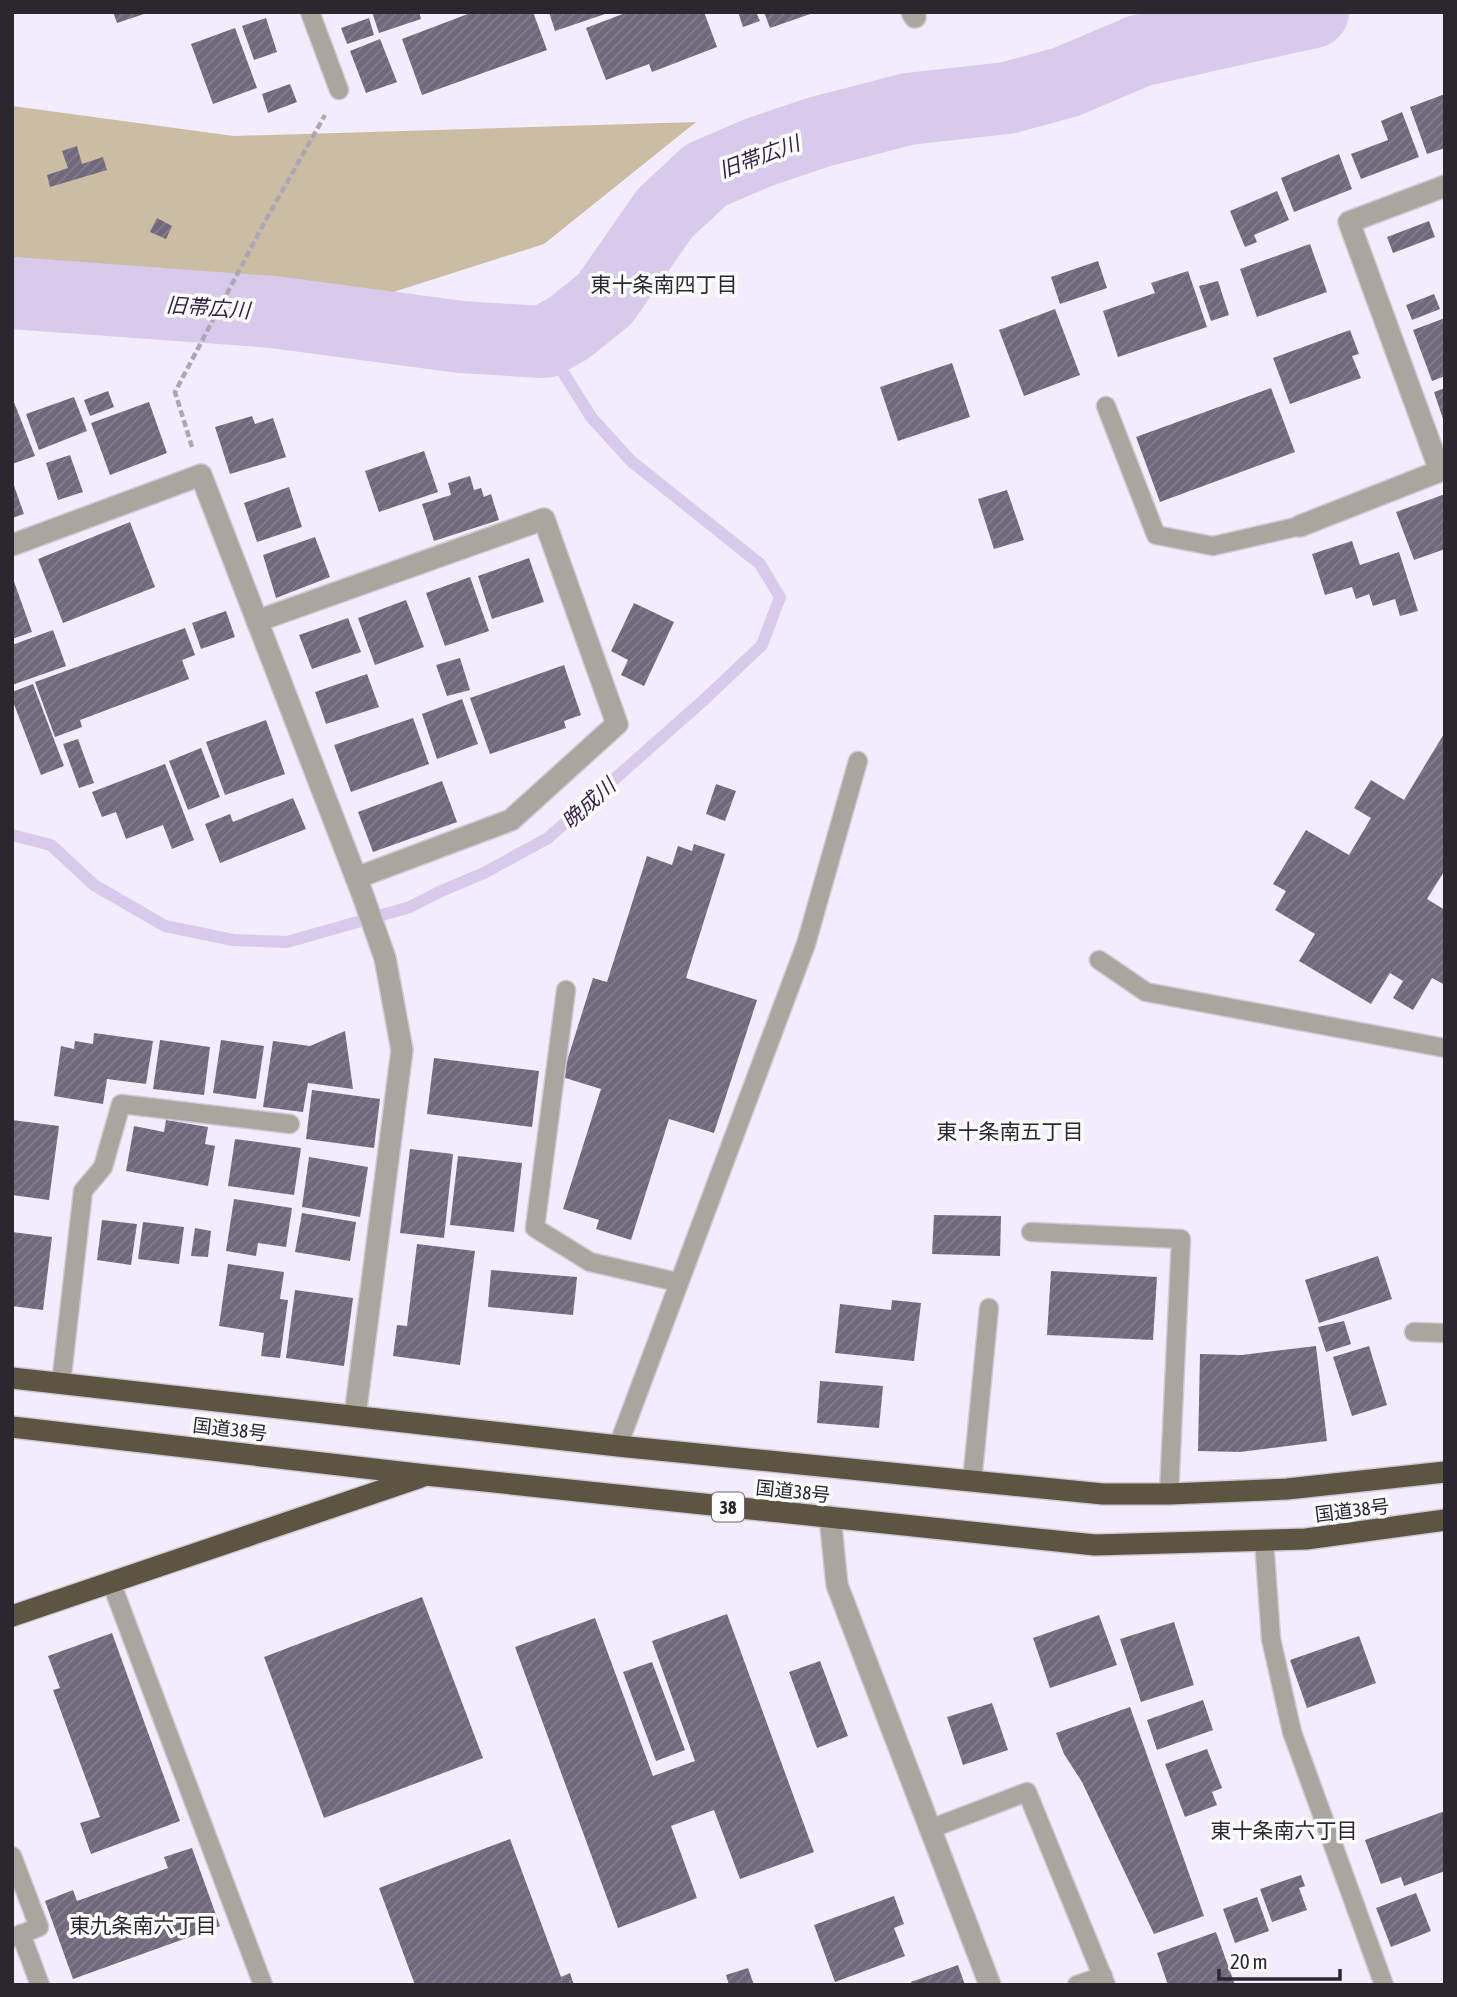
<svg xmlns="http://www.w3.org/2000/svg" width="1457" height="1997" viewBox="0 0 1457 1997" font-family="'Asap Condensed','Noto Sans JP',sans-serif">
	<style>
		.park { fill: #cabda4 }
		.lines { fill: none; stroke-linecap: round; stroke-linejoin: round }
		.stream { stroke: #d8caeb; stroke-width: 12 }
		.river { stroke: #d8caeb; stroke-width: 72 }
		.building { fill: url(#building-hatch) }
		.lane-casing { stroke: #cfc9d8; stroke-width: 21 }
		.street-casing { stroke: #cfc9d8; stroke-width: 24 }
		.highway-casing { stroke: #cfc9d8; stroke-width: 24 }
		.path { stroke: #ada7b5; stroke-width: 4.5; stroke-dasharray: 7 3.5; stroke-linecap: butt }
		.lane { stroke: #aba69d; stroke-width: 18 }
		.street { stroke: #aba69d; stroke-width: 21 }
		.highway { stroke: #5d5442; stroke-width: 21 }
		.labels { text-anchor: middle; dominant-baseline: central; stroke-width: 7; stroke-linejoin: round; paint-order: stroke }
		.shield { fill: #fdfdfd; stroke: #69676d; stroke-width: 2 }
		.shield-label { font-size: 18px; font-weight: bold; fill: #2a272f }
		.street-label { font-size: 19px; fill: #2a272f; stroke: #fdfdfd }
		.water-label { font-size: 21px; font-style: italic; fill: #341f49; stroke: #fdfdfd }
		.neighbourhood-label { font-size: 21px; fill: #2a272f; stroke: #fdfdfd }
	</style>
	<defs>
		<pattern id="building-hatch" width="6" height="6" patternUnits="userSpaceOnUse" patternTransform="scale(1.75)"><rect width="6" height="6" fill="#70687b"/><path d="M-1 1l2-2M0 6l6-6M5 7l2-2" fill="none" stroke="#847e8c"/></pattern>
	</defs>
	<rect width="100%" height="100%" fill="#f3ecfd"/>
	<!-- park -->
	<path class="park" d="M 12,106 L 234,136 L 696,122 L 544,244 L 384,295 L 12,257 Z"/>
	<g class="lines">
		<!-- stream -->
		<path class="stream" d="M 12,835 L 51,845 L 94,885 L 165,926 L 233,940 L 287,942 L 410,907 L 439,892 L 484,873 L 548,838 L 706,698 L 762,645 L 780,597 L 760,564 L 631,461 L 591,417 L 544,342"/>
		<!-- river -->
		<path class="river" d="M 12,293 L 273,312 L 461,337 L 544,342 L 569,328 L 605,299 L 665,213 L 706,175 L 757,153 L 819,132 L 908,109 L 1007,98 L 1066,82 L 1139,51 L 1313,12"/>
	</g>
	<!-- building -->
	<g class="building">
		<path d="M 113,12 L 147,12 L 147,13 L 117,23 Z"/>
		<path d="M 372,12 L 419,12 L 421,19 L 379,33 Z"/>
		<path d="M 473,12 L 533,12 L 547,50 L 422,95 L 402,39 Z"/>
		<path d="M 549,12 L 608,12 L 608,13 L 555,31 Z"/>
		<path d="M 628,12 L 704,12 L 717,47 L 652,72 L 649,64 L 606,80 L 586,28 Z"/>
		<path d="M 738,12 L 756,12 L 760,21 L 743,27 Z"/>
		<path d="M 764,12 L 813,12 L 813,13 L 770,28 Z"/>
		<path d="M 266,18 L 277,52 L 254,60 L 242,26 Z"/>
		<path d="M 369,18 L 374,35 L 347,44 L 341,28 Z"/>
		<path d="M 235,28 L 257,88 L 213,104 L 191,44 Z"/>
		<path d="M 380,39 L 397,82 L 366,93 L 350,51 Z"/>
		<path d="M 290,84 L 297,102 L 268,113 L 262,94 Z"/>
		<path d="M 1445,94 L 1445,148 L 1427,154 L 1410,107 Z"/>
		<path d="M 1402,112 L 1419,157 L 1361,179 L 1351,154 L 1388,140 L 1381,121 Z"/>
		<path d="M 77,146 L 82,164 L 103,157 L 107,170 L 50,187 L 47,175 L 68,168 L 62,151 Z"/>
		<path d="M 1339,154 L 1352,189 L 1294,212 L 1281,178 Z"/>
		<path d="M 1277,191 L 1289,220 L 1254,235 L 1257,242 L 1245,247 L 1230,211 Z"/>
		<path d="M 157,218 L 172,226 L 166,239 L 150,232 Z"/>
		<path d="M 1429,221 L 1435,237 L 1393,253 L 1387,237 Z"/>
		<path d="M 1310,244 L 1327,292 L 1257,317 L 1240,269 Z"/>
		<path d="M 1098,261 L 1107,288 L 1060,304 L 1051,277 Z"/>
		<path d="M 1188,271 L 1207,327 L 1118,357 L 1103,311 L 1155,293 L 1151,283 Z"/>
		<path d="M 1218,281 L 1229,315 L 1211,321 L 1199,286 Z"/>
		<path d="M 1434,294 L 1440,309 L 1412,320 L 1406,305 Z"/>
		<path d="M 1055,309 L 1080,375 L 1024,396 L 999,330 Z"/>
		<path d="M 1445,318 L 1445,376 L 1432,381 L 1413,330 Z"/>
		<path d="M 1350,330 L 1359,354 L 1352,356 L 1361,378 L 1290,404 L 1273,358 Z"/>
		<path d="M 952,363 L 970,417 L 898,441 L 880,387 Z"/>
		<path d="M 1271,388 L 1295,452 L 1160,502 L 1136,437 Z"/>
		<path d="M 1445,388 L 1445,422 L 1444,422 L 1434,392 Z"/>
		<path d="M 108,391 L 114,407 L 90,416 L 84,400 Z"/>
		<path d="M 12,397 L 35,456 L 12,464 Z"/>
		<path d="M 74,397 L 87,431 L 39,450 L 26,414 Z"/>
		<path d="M 149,402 L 167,453 L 110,475 L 91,423 Z"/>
		<path d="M 252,416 L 255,424 L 273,418 L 286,457 L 230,474 L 215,427 Z"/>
		<path d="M 424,451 L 438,492 L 379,512 L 365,471 Z"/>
		<path d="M 70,455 L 83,492 L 58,500 L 46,463 Z"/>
		<path d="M 470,476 L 474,490 L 481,488 L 484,497 L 491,494 L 499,520 L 434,541 L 422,504 L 451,495 L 448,483 Z"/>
		<path d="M 12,480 L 24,514 L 12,518 Z"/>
		<path d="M 289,487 L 302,527 L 257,542 L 244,503 Z"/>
		<path d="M 1007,490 L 1024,540 L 994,549 L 978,499 Z"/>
		<path d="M 1445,494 L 1445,549 L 1414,560 L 1396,512 Z"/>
		<path d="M 130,522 L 155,587 L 63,623 L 38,559 Z"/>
		<path d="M 315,537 L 330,577 L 276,598 L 263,555 Z"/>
		<path d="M 1352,541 L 1360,565 L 1399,552 L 1418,611 L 1400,616 L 1395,599 L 1373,606 L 1369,594 L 1356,599 L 1352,587 L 1325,595 L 1312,554 Z"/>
		<path d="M 529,558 L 544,602 L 492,619 L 478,576 Z"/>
		<path d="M 12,576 L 32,632 L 12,639 Z"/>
		<path d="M 470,577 L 489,631 L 445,646 L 426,593 Z"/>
		<path d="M 406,600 L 424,647 L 375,665 L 358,618 Z"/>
		<path d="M 634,603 L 674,622 L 644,686 L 621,675 L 628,660 L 611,651 Z"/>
		<path d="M 226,611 L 235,637 L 201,649 L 192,623 Z"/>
		<path d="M 348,618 L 361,652 L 312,669 L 299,635 Z"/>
		<path d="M 185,628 L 195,655 L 182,660 L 189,679 L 80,720 L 82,727 L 55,737 L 35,682 Z"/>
		<path d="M 53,630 L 66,666 L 12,685 L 12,645 Z"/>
		<path d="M 460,658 L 470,690 L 447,696 L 436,665 Z"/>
		<path d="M 564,665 L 581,715 L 564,721 L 566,728 L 490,754 L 470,698 Z"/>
		<path d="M 367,674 L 379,707 L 326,724 L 315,692 Z"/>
		<path d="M 33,684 L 64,766 L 41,775 L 12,699 L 12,692 Z"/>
		<path d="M 462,699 L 478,744 L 437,759 L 422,714 Z"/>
		<path d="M 413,718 L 429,764 L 351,792 L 334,745 Z"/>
		<path d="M 266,720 L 285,774 L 225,795 L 206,742 Z"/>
		<path d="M 1445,732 L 1445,870 L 1427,899 L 1445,910 L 1445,985 L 1432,978 L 1413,1010 L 1393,998 L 1403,981 L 1390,973 L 1371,1004 L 1299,961 L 1315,934 L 1275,910 L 1286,891 L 1273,884 L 1306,830 L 1349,855 L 1371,818 L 1354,808 L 1371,780 L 1404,800 Z"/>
		<path d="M 78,739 L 94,783 L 79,788 L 63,744 Z"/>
		<path d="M 201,748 L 220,797 L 188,810 L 169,761 Z"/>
		<path d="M 165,764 L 194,840 L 172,849 L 163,825 L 126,839 L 116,812 L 102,817 L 92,792 Z"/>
		<path d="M 442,781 L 457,822 L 373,852 L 358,812 Z"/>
		<path d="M 716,784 L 736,791 L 725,821 L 706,814 Z"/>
		<path d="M 293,798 L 306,829 L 220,863 L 205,824 L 230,814 L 233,822 Z"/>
		<path d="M 694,844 L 725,854 L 686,978 L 757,1000 L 714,1133 L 669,1119 L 631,1240 L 596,1229 L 599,1220 L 563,1209 L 601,1089 L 562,1077 L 593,978 L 607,982 L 647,856 L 672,865 L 678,846 L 692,851 Z"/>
		<path d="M 345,1031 L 353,1089 L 308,1083 L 303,1112 L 263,1107 L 273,1041 L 310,1046 Z"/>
		<path d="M 94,1033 L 153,1041 L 146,1084 L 107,1079 L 103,1104 L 54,1096 L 61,1046 L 74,1049 L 75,1041 L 93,1044 Z"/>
		<path d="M 160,1040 L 210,1047 L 204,1095 L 153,1089 Z"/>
		<path d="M 221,1040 L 264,1046 L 256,1099 L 213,1093 Z"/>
		<path d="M 434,1058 L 539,1071 L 532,1127 L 427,1114 Z"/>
		<path d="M 312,1090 L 380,1099 L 374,1148 L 306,1139 Z"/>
		<path d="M 12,1120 L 59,1126 L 49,1200 L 12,1195 Z"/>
		<path d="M 166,1120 L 208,1127 L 205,1144 L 215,1146 L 208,1186 L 126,1171 L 134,1126 L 164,1132 Z"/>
		<path d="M 235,1139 L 301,1148 L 294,1195 L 228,1186 Z"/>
		<path d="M 410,1149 L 453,1154 L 444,1238 L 400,1233 Z"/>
		<path d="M 458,1156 L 522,1163 L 514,1232 L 450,1225 Z"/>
		<path d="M 309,1157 L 368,1167 L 360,1217 L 302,1207 Z"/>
		<path d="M 234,1199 L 292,1208 L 286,1247 L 258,1243 L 256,1256 L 226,1251 Z"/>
		<path d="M 302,1213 L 356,1222 L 350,1261 L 295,1252 Z"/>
		<path d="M 934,1215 L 1001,1216 L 1000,1256 L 932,1254 Z"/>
		<path d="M 102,1220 L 137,1224 L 131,1265 L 97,1260 Z"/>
		<path d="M 143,1222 L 184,1227 L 179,1264 L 138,1259 Z"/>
		<path d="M 195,1228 L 211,1231 L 208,1257 L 191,1256 Z"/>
		<path d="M 12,1232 L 52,1237 L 43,1310 L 12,1306 Z"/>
		<path d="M 417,1244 L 475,1251 L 460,1365 L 393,1356 L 397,1325 L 407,1326 Z"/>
		<path d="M 1378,1256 L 1392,1299 L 1319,1323 L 1305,1280 Z"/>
		<path d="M 228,1264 L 284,1272 L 280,1299 L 288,1300 L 280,1358 L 261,1356 L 264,1333 L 219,1326 Z"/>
		<path d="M 491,1270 L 577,1277 L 573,1315 L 488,1307 Z"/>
		<path d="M 1051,1271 L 1157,1277 L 1153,1340 L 1047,1335 Z"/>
		<path d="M 295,1290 L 353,1298 L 344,1366 L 286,1358 Z"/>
		<path d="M 892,1300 L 921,1303 L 914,1361 L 835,1353 L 840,1304 L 891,1310 Z"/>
		<path d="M 1344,1321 L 1351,1344 L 1326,1352 L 1318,1327 Z"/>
		<path d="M 1316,1346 L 1327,1441 L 1240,1452 L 1198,1451 L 1200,1354 L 1242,1355 Z"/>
		<path d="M 1369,1346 L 1387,1405 L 1352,1416 L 1333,1357 Z"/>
		<path d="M 820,1381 L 883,1386 L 879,1428 L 817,1423 Z"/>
		<path d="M 422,1597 L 483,1758 L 324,1818 L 264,1657 Z"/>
		<path d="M 727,1614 L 814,1852 L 740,1879 L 714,1810 L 671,1826 L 697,1898 L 618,1928 L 515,1647 L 595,1618 L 653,1776 L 695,1761 L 652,1641 Z"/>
		<path d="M 1099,1615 L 1117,1665 L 1050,1688 L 1033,1638 Z"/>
		<path d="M 1174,1622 L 1194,1685 L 1141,1702 L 1120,1639 Z"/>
		<path d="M 112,1633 L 180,1821 L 91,1854 L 80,1823 L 100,1817 L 53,1690 L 60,1688 L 48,1656 Z"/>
		<path d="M 1359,1636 L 1376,1683 L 1307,1708 L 1290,1660 Z"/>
		<path d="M 820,1661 L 848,1736 L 817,1748 L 789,1672 Z"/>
		<path d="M 652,1662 L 685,1750 L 656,1761 L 623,1672 Z"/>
		<path d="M 1203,1700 L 1213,1730 L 1157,1750 L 1147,1720 Z"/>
		<path d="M 992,1703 L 1008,1750 L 963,1765 L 947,1717 Z"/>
		<path d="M 1130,1707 L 1204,1916 L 1154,1934 L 1082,1782 L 1064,1754 L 1056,1733 Z"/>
		<path d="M 1207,1749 L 1222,1788 L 1212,1792 L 1217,1805 L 1185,1817 L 1165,1764 Z"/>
		<path d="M 1445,1811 L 1445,1871 L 1404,1886 L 1401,1877 L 1381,1884 L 1365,1840 Z"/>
		<path d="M 510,1839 L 561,1977 L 570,1973 L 574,1985 L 415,1985 L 379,1888 Z"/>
		<path d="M 192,1848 L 220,1926 L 73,1979 L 45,1901 L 73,1890 L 77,1901 L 168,1868 L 164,1857 Z"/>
		<path d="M 1301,1875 L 1305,1886 L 1299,1888 L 1307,1910 L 1272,1922 L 1260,1889 Z"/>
		<path d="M 1416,1893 L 1431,1931 L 1391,1947 L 1376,1908 Z"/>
		<path d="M 894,1896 L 904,1924 L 894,1928 L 905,1956 L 835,1982 L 814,1925 Z"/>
		<path d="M 1257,1897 L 1269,1931 L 1235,1943 L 1223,1909 Z"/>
		<path d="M 1216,1932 L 1235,1985 L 1168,1985 L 1157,1953 Z"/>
		<path d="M 958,1965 L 965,1985 L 912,1985 L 911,1982 Z"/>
		<path d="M 748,1968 L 754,1985 L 729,1985 L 726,1975 Z"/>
	</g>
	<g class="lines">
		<defs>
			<g id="lane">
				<path d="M 310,12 L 339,90"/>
				<path d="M 1106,406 L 1156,535 L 1213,546 L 1300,526"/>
				<path d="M 1099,960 L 1146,992 L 1445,1048"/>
				<path d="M 566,990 L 535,1228 L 590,1262 L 677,1282"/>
				<path d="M 1031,1232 L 1181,1239 L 1169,1494"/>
				<path d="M 1414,1332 L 1445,1333"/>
				<path d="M 61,1384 L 83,1191 L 103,1167 L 121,1104 L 290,1124"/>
				<path d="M 618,1446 L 806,944 L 858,761"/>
				<path d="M 972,1482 L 989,1308"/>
				<path d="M 1264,1540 L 1271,1639 L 1292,1732 L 1384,1985"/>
				<path d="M 111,1582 L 263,1985"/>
				<path d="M 930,1829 L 1027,1792 L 1106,1985"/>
				<path d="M 12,1856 L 39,1927 L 12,1938"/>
				<path d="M 21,1934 L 40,1985"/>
				<path d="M 1077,1985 L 1103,1976"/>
			</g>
			<g id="street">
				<path d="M 912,12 L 915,17"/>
				<path d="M 1440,471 L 1349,222 L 1445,186"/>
				<path d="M 1300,526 L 1445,469"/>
				<path d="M 12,545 L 201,475 L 362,893 L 385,958 L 402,1050 L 355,1416"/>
				<path d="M 257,621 L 544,519 L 617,724 L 511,820 L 356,878"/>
				<path d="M 830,1517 L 837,1585 L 990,1985"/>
			</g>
			<g id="highway">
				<path d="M 12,1378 L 618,1446 L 1103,1494 L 1169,1494 L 1287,1489 L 1445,1472"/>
				<path d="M 12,1427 L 426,1475 L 1095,1545 L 1306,1539 L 1445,1520"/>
				<path d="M 12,1616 L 421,1477"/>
			</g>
		</defs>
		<!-- lane casing -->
		<use href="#lane" class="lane-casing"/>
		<!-- street casing -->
		<use href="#street" class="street-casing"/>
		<!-- highway casing -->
		<use href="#highway" class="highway-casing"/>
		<!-- path -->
		<path class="path" d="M 192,447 L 175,392 L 262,227 L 325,115"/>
		<!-- lane -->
		<use href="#lane" class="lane"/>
		<!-- street -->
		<use href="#street" class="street"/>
		<!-- highway -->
		<use href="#highway" class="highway"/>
	</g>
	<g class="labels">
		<!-- shield labels -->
		<rect class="shield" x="712" y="1492.5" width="32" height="29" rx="5"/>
		<g class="shield-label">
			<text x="728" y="1507">38</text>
		</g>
		<!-- street labels -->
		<g class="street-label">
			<text transform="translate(230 1429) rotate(7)">国道38号</text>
			<text transform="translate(793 1491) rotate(6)">国道38号</text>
			<text transform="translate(1352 1510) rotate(-7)">国道38号</text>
		</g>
		<!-- water labels -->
		<g class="water-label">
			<text transform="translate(759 156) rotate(-20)">旧帯広川</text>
			<text transform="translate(208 307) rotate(4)">旧帯広川</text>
			<text transform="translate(588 803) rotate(-42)">晩成川</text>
		</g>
		<!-- neighbourhood labels -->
		<g class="neighbourhood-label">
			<text x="664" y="284">東十条南四丁目</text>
			<text x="1010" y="1131">東十条南五丁目</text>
			<text x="1284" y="1830">東十条南六丁目</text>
			<text x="143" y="1925">東九条南六丁目</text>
		</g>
	</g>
	<!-- border -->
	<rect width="1457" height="1997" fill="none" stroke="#2a272f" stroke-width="28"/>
	<!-- scale -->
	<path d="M1219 1969v10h121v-10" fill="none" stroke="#2a272f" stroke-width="3.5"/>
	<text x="1230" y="1969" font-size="21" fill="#2a272f" stroke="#fdfdfd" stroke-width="5" paint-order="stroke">20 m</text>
</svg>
